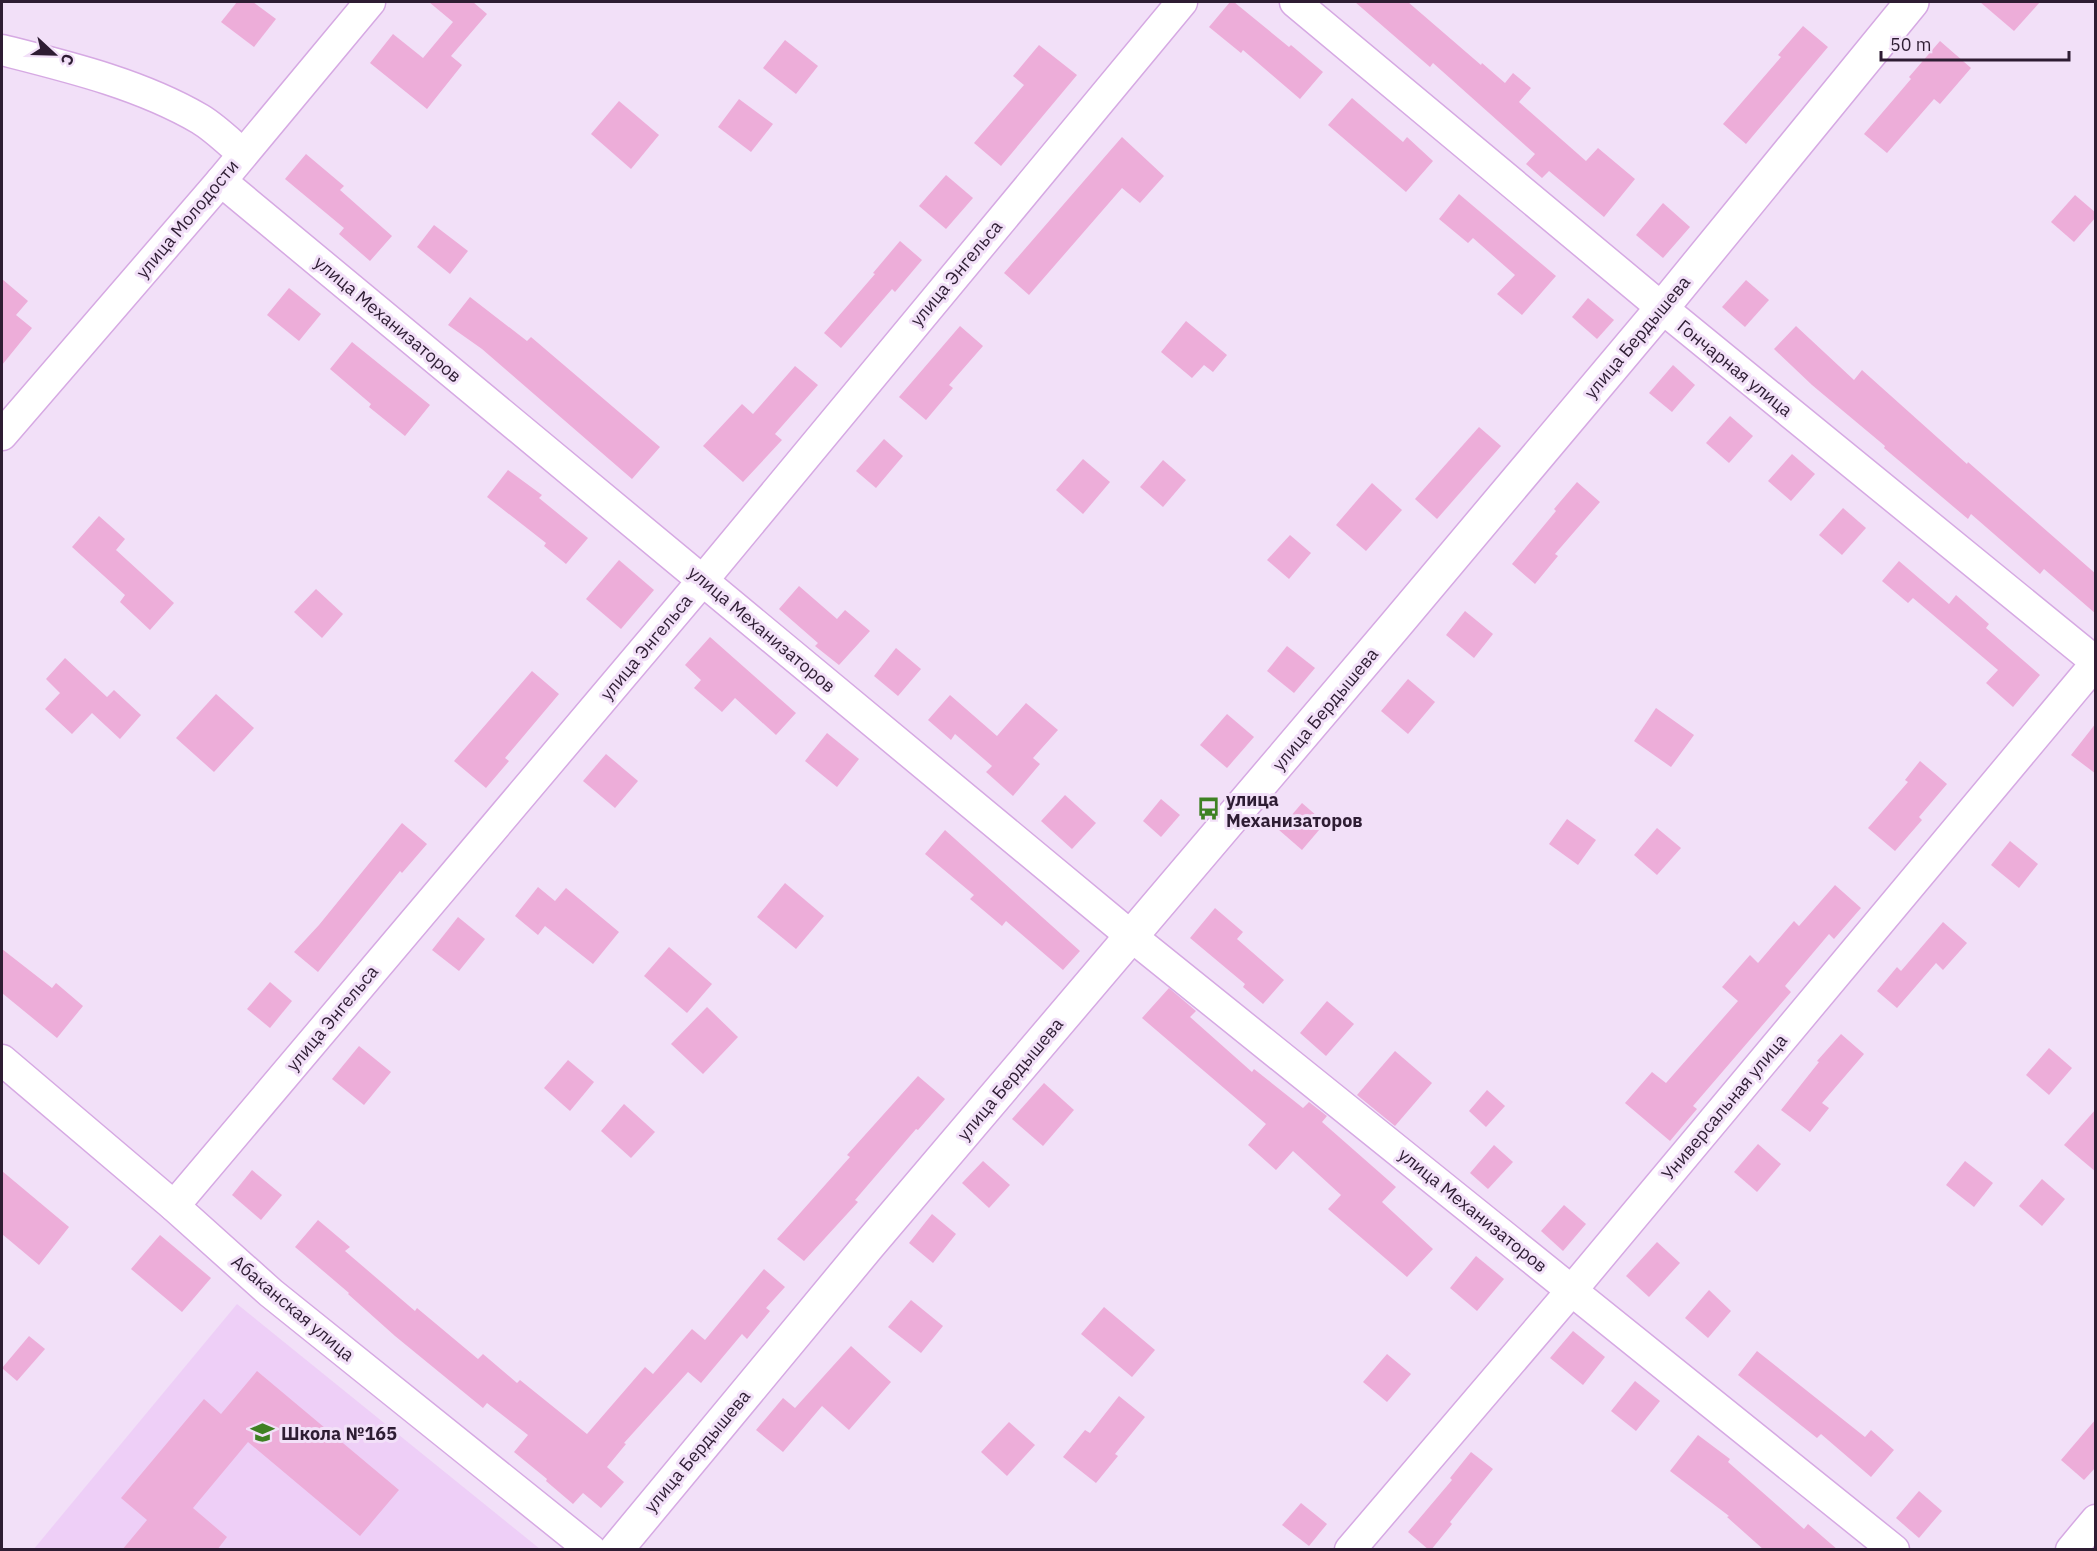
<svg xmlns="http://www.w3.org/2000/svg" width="2097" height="1551" viewBox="0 0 2097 1551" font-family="'IBM Plex Sans',sans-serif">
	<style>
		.built { fill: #eecff7 }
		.building { fill: #edadd9 }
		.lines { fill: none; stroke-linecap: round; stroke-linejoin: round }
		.minor-casing { stroke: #d6a9e3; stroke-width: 33 }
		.tertiary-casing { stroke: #d6a9e3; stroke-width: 36 }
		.minor { stroke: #fff; stroke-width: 30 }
		.tertiary { stroke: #fff; stroke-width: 33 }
		.labels { text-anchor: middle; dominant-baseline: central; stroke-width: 6; stroke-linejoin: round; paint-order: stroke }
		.street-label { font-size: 18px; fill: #2e1d33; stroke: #f2e0f8 }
		.poi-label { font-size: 18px; font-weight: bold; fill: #2e1d33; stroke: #f2e0f8; text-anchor: start }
	</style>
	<rect width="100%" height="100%" fill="#f2e0f8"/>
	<!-- built -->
	<path class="built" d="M 237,1304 L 540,1549 L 33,1550 Z"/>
	<!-- building -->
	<g class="building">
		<path d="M 237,2 L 253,2 L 276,19 L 254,47 L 221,22 Z"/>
		<path d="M 429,2 L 473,2 L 487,14 L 451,56 L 462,65 L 427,109 L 370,63 L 393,34 L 423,58 L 453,22 Z"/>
		<path d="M 1230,2 L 1234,2 L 1289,47 L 1291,45 L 1323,72 L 1300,99 L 1243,50 L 1241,53 L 1209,27 Z"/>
		<path d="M 1355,2 L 1408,2 L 1481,65 L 1482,63 L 1505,83 L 1513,73 L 1531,88 L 1519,102 L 1586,161 L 1598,148 L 1635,179 L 1604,217 L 1549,171 L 1542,178 L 1526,164 L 1535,154 L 1433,63 L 1430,67 Z"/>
		<path d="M 1980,2 L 2040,2 L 2014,31 Z"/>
		<path d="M 1803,26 L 1828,47 L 1746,144 L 1723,124 L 1781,57 L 1778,55 Z"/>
		<path d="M 785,40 L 818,66 L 796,94 L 763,68 Z"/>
		<path d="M 1940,41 L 1971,68 L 1940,104 L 1934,99 L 1887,153 L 1864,134 L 1911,79 L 1909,77 Z"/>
		<path d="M 1039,45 L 1077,75 L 1001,166 L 974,143 L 1024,85 L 1013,76 Z"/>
		<path d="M 1352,98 L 1403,142 L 1407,137 L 1433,161 L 1406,192 L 1328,125 Z"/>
		<path d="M 739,99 L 773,124 L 751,152 L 718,127 Z"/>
		<path d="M 619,101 L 659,135 L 631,169 L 591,134 Z"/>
		<path d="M 1122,137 L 1164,176 L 1140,203 L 1122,188 L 1029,295 L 1004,273 Z"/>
		<path d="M 306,154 L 344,186 L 340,190 L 392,236 L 370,261 L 339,234 L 344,228 L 285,179 Z"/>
		<path d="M 946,175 L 973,198 L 946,229 L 919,206 Z"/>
		<path d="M 1459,194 L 1556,276 L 1522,315 L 1497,294 L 1515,275 L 1473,238 L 1468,243 L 1439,219 Z"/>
		<path d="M 2075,195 L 2096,213 L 2096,217 L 2074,242 L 2051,222 Z"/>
		<path d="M 1663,203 L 1690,227 L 1663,258 L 1636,235 Z"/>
		<path d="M 434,225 L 468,251 L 450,274 L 417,247 Z"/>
		<path d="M 900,241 L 922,260 L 895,292 L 892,289 L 841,348 L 824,333 L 875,274 L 873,273 Z"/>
		<path d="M 2,279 L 28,301 L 16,315 L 32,328 L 2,365 Z"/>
		<path d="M 1746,280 L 1769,300 L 1745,327 L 1722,307 Z"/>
		<path d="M 289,288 L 321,314 L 299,341 L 267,315 Z"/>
		<path d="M 470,297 L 527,341 L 531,337 L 660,447 L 632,479 L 482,349 L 448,325 Z"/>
		<path d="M 1588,298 L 1614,320 L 1597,339 L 1572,317 Z"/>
		<path d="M 1186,321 L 1227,355 L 1213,372 L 1204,365 L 1192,378 L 1161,352 Z"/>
		<path d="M 960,326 L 983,346 L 949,385 L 953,388 L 926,420 L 899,397 Z"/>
		<path d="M 1796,326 L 1854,380 L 1862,370 L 1967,464 L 1968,462 L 2096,574 L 2096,614 L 2044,569 L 2040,574 L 1971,514 L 1968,519 L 1884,448 L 1885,446 L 1812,385 L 1774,349 Z"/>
		<path d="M 352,342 L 430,405 L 405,436 L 369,407 L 371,404 L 330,369 Z"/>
		<path d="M 1673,365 L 1695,385 L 1672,412 L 1649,393 Z"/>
		<path d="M 795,366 L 818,385 L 775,434 L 782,440 L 743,482 L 703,446 L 742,404 L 753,414 Z"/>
		<path d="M 1730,416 L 1753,436 L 1729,463 L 1706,443 Z"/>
		<path d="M 1479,427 L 1501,446 L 1437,519 L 1415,499 Z"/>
		<path d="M 884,439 L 903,456 L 876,488 L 856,471 Z"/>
		<path d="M 1792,454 L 1815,474 L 1791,501 L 1768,481 Z"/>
		<path d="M 1083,459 L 1110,482 L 1083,514 L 1056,490 Z"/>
		<path d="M 1163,460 L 1186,480 L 1163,507 L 1140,487 Z"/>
		<path d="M 508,470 L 542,495 L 539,498 L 588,538 L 566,564 L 544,546 L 546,543 L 487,497 Z"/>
		<path d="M 1577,482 L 1600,502 L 1555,554 L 1558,556 L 1535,584 L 1512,564 L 1556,511 L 1554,509 Z"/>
		<path d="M 1372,483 L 1402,510 L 1366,551 L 1336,525 Z"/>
		<path d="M 1843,508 L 1866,528 L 1842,555 L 1819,535 Z"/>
		<path d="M 99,516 L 125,539 L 116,550 L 174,603 L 150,630 L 120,602 L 125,595 L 72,547 Z"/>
		<path d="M 1290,535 L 1311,553 L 1289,579 L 1267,560 Z"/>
		<path d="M 619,560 L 654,590 L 621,629 L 586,599 Z"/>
		<path d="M 1899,561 L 1949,604 L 1956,595 L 1989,624 L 1986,628 L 2040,675 L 2013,707 L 1986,683 L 1998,670 L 1913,598 L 1908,603 L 1882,581 Z"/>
		<path d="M 799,586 L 837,619 L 845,610 L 870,631 L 839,665 L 815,646 L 818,643 L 779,609 Z"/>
		<path d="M 316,589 L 343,614 L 322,638 L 294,612 Z"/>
		<path d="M 1465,611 L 1493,634 L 1474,658 L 1446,635 Z"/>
		<path d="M 710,637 L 796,713 L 776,735 L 735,698 L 722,712 L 694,688 L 701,680 L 685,665 Z"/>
		<path d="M 1287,646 L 1315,668 L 1294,693 L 1267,671 Z"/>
		<path d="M 896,648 L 921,669 L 898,696 L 874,676 Z"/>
		<path d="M 65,658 L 107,697 L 114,690 L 141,715 L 120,739 L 92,713 L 72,734 L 45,709 L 60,693 L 46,679 Z"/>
		<path d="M 532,671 L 559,694 L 505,758 L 509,761 L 486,788 L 454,761 Z"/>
		<path d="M 1408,679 L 1435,702 L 1408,734 L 1381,711 Z"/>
		<path d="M 216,694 L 254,728 L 214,772 L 176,738 Z"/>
		<path d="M 950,695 L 997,736 L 1026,703 L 1058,730 L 1033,758 L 1040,764 L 1013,796 L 986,772 L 992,766 L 955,734 L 951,740 L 928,720 Z"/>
		<path d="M 1656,708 L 1694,735 L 1671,767 L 1634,741 Z"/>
		<path d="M 1227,714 L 1254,737 L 1227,768 L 1200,745 Z"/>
		<path d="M 2096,723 L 2096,774 L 2071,755 Z"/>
		<path d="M 827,733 L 859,759 L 837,787 L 805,761 Z"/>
		<path d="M 606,754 L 638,781 L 615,808 L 583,781 Z"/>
		<path d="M 1920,761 L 1947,784 L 1919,817 L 1922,820 L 1895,851 L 1868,828 L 1908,782 L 1905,780 Z"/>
		<path d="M 1065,795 L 1096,823 L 1072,849 L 1041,821 Z"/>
		<path d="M 1161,799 L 1180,815 L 1161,837 L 1143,821 Z"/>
		<path d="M 1302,803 L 1325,823 L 1302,850 L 1279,830 Z"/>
		<path d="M 1567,819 L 1596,840 L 1578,865 L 1549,844 Z"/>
		<path d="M 402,823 L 427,844 L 402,873 L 400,871 L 318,972 L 294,952 L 319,925 Z"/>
		<path d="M 1657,828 L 1681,848 L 1657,875 L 1634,855 Z"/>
		<path d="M 945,830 L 1080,951 L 1063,970 L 1006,921 L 1002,926 L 970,899 L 974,895 L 925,854 Z"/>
		<path d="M 2010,841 L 2038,864 L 2019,888 L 1991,865 Z"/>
		<path d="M 785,883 L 824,916 L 796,949 L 757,917 Z"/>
		<path d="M 1835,885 L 1861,908 L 1834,939 L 1829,934 L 1785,986 L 1791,992 L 1693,1106 L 1697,1109 L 1670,1141 L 1625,1103 L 1652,1072 L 1666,1083 L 1738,1001 L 1722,987 L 1750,955 L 1758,963 L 1794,921 L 1799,926 Z"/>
		<path d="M 538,887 L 555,901 L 566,888 L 619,932 L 593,964 L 545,926 L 538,935 L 515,916 Z"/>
		<path d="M 1215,908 L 1243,932 L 1237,939 L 1284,980 L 1263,1004 L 1243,987 L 1245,984 L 1190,938 Z"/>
		<path d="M 458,917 L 485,939 L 459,971 L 432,950 Z"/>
		<path d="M 1943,922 L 1967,943 L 1943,970 L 1936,963 L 1897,1008 L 1877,991 L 1897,967 L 1901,971 Z"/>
		<path d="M 669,947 L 712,984 L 687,1013 L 644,976 Z"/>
		<path d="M 2,949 L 52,988 L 56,983 L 83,1006 L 57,1038 L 2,993 Z"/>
		<path d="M 270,982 L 292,1001 L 270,1028 L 247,1009 Z"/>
		<path d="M 1169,988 L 1196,1011 L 1190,1017 L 1252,1072 L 1254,1069 L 1303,1108 L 1309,1102 L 1327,1116 L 1322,1122 L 1396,1187 L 1382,1202 L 1433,1249 L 1407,1277 L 1328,1209 L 1341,1195 L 1293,1151 L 1276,1170 L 1248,1145 L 1266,1124 L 1142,1018 Z"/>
		<path d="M 1327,1001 L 1354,1024 L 1326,1056 L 1300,1033 Z"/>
		<path d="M 707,1007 L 738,1037 L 703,1074 L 671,1044 Z"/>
		<path d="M 1841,1034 L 1864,1054 L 1822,1103 L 1829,1108 L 1810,1132 L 1781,1110 L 1819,1062 L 1817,1061 Z"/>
		<path d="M 359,1046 L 391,1072 L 364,1105 L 332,1079 Z"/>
		<path d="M 2049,1048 L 2072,1068 L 2049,1095 L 2026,1075 Z"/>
		<path d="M 1395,1051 L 1432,1083 L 1395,1126 L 1357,1095 Z"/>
		<path d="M 568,1060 L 594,1082 L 570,1111 L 544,1088 Z"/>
		<path d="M 918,1076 L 945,1099 L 918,1130 L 916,1129 L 855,1200 L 858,1202 L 804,1261 L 777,1239 L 850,1157 L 847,1155 Z"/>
		<path d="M 1044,1083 L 1074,1110 L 1043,1146 L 1012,1119 Z"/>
		<path d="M 1487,1090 L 1505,1106 L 1486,1127 L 1469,1111 Z"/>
		<path d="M 624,1104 L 655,1132 L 631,1158 L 601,1131 Z"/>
		<path d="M 2096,1109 L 2096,1172 L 2064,1145 Z"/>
		<path d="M 1758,1144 L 1781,1164 L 1757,1192 L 1734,1172 Z"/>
		<path d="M 1494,1145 L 1513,1162 L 1488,1189 L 1470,1173 Z"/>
		<path d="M 983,1161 L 1010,1185 L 989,1208 L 962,1183 Z"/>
		<path d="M 1965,1161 L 1993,1183 L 1974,1207 L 1946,1185 Z"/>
		<path d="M 252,1170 L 282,1195 L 261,1220 L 232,1195 Z"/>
		<path d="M 2,1171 L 69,1227 L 39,1265 L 2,1234 Z"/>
		<path d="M 2042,1179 L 2065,1199 L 2042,1226 L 2019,1206 Z"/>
		<path d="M 1564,1205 L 1586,1224 L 1563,1251 L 1541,1231 Z"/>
		<path d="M 932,1214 L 956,1234 L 933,1263 L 909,1243 Z"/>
		<path d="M 318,1220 L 350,1247 L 345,1251 L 415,1311 L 417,1308 L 478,1359 L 483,1354 L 517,1383 L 520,1380 L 587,1434 L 645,1367 L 653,1374 L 692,1329 L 705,1340 L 764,1269 L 785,1287 L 766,1308 L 770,1311 L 747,1339 L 742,1334 L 701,1383 L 688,1372 L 624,1443 L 626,1444 L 607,1467 L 624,1482 L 601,1508 L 583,1493 L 573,1504 L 546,1481 L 547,1479 L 514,1452 L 528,1435 L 487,1403 L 483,1408 L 395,1336 L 348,1294 L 349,1293 L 295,1247 Z"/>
		<path d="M 160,1235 L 211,1278 L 182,1312 L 131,1269 Z"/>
		<path d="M 1657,1242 L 1680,1263 L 1649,1297 L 1626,1276 Z"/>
		<path d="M 1476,1256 L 1504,1279 L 1477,1311 L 1450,1288 Z"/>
		<path d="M 1709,1290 L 1731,1311 L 1708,1338 L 1685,1318 Z"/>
		<path d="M 911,1300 L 943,1326 L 921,1353 L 888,1327 Z"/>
		<path d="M 1104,1307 L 1155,1350 L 1132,1377 L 1081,1334 Z"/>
		<path d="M 1573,1331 L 1605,1357 L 1583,1385 L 1550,1358 Z"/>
		<path d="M 29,1336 L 45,1349 L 17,1381 L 2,1368 Z"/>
		<path d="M 851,1346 L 891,1382 L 849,1430 L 822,1406 L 783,1452 L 756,1430 L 783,1398 L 795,1408 Z"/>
		<path d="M 1757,1351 L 1865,1437 L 1871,1430 L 1894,1450 L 1871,1477 L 1821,1434 L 1817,1438 L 1738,1375 Z"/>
		<path d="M 1387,1354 L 1411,1374 L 1387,1402 L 1363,1382 Z"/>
		<path d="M 257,1371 L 399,1490 L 360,1536 L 248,1442 L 193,1508 L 227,1537 L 217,1550 L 122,1550 L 147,1520 L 121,1498 L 204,1399 L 221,1414 Z"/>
		<path d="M 1635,1381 L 1660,1401 L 1636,1431 L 1611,1411 Z"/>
		<path d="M 1119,1396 L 1145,1417 L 1115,1454 L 1118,1456 L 1096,1483 L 1063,1457 L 1085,1430 L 1090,1433 Z"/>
		<path d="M 2096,1419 L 2096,1467 L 2084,1480 L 2061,1460 Z"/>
		<path d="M 1009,1422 L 1035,1445 L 1007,1476 L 981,1452 Z"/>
		<path d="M 1698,1435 L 1730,1459 L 1728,1462 L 1804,1529 L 1808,1524 L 1838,1550 L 1764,1550 L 1727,1517 L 1729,1516 L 1670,1471 Z"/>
		<path d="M 1471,1452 L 1493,1469 L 1450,1522 L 1452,1524 L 1431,1550 L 1429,1550 L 1408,1532 L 1452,1480 L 1450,1478 Z"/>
		<path d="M 1919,1491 L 1942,1511 L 1919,1538 L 1896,1518 Z"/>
		<path d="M 1301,1503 L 1327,1524 L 1309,1546 L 1282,1525 Z"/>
	</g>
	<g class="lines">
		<defs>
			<g id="minor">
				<path d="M 1295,2 L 1662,308 L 2096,662"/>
				<path d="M 2,50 C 69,67 140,84 200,119 C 215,128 229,142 243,154"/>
				<path d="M 221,181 L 1131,936 L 1894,1550"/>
				<path d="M 2,435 L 221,181 L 370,2"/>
				<path d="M 2,1060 L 174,1206 L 271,1293 L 591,1550"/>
				<path d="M 174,1206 L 703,580 L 1182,2"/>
				<path d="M 1350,1550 L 1572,1290 L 2096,663"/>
				<path d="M 2071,1550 L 2096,1520"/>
			</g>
			<path id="tertiary" d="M 616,1550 L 868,1246 L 1393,628 L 1662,308 L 1912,2"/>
		</defs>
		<!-- minor casing -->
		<use href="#minor" class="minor-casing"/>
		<!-- tertiary casing -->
		<use href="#tertiary" class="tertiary-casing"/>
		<!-- minor -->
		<use href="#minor" class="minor"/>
		<!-- tertiary -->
		<use href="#tertiary" class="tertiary"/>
	</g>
	<!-- icons -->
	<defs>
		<symbol id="bus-bare" viewBox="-9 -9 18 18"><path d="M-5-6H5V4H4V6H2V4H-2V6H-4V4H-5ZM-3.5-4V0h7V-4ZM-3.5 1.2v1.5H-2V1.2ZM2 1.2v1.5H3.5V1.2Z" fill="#3e8123" stroke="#f2e0f8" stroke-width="2.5" paint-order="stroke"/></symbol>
		<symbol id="school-bare" viewBox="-9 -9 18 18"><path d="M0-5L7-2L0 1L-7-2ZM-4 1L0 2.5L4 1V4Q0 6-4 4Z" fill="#3e8123" stroke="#f2e0f8" stroke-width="2.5" paint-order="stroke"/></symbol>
	</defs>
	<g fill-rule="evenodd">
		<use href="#bus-bare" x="1192" y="792" width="33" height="33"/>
		<use href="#school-bare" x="246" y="1416" width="33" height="33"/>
	</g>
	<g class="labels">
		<!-- street labels -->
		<g class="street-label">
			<text transform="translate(187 219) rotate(-50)">улица Молодости</text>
			<text transform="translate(956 273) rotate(-50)">улица Энгельса</text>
			<text transform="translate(388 319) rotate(40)">улица Механизаторов</text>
			<text transform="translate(1637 337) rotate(-50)">улица Бердышева</text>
			<text transform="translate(1735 368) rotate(39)">Гончарная улица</text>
			<text transform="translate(762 629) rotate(40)">улица Механизаторов</text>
			<text transform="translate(646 647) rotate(-50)">улица Энгельса</text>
			<text transform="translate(1325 709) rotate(-50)">улица Бердышева</text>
			<text transform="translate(332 1018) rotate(-50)">улица Энгельса</text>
			<text transform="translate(1010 1079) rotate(-50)">улица Бердышева</text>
			<text transform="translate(1724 1107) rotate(-50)">Универсальная улица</text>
			<text transform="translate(1473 1210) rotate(39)">улица Механизаторов</text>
			<text transform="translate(293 1308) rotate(40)">Абаканская улица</text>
			<text transform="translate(697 1451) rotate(-50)">улица Бердышева</text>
		</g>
		<!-- poi labels -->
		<g class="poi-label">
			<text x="1226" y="799">улица<tspan x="1226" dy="21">Механизаторов</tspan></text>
			<text x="281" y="1433">Школа №165</text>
		</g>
	</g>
	<!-- border -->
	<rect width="2097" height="1551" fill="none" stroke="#2e1d33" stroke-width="6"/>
	<!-- north arrow -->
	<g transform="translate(54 54) rotate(112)" stroke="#f2e0f8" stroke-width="4.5" paint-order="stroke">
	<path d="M0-4.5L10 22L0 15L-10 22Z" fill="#2e1d33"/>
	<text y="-9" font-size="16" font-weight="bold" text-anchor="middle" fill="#2e1d33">С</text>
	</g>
	<!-- scale -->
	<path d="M1881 51v9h188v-9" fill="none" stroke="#2e1d33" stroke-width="3"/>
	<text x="1890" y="51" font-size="18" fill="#2e1d33" stroke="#f2e0f8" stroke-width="4.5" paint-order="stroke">50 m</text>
</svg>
